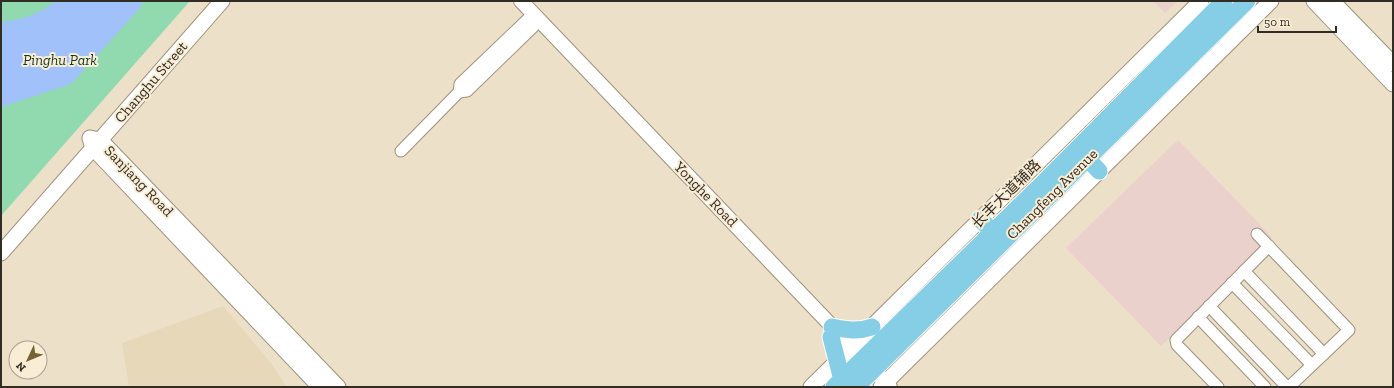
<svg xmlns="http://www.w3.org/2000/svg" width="1394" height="388" viewBox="0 0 1394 388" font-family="'Zilla Slab','Noto Sans SC',serif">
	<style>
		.commercial { fill: #ebd1cb }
		.built { fill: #e7d8b9 }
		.green { fill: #91daaf }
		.water { fill: #a0c1fa }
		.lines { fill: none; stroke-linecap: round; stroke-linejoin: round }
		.minor-casing { stroke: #9d917c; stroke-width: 13 }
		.tertiary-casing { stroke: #9d917c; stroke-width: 16 }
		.secondary-casing { stroke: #9d917c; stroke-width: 17 }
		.primary-casing { stroke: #fff; stroke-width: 19 }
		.minor { stroke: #fff; stroke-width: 11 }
		.tertiary { stroke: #fff; stroke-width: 14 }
		.secondary { stroke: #fff; stroke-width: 15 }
		.primary { stroke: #85cee6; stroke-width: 17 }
		.labels { text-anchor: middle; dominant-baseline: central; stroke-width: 4; stroke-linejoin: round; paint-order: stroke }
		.park-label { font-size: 15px; font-style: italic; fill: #113723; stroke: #faedd6 }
		.street-label { font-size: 15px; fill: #322d24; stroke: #faedd6 }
	</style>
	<rect width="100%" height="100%" fill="#ece0c9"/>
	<!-- commercial -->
	<g class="commercial">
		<path d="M 1153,1 L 1178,1 L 1165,13 Z"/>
		<path d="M 1178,140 L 1272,237 L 1161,346 L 1066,248 Z"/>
	</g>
	<!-- built -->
	<path class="built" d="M 223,306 L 270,362 L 287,387 L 129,387 L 122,343 Z"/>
	<!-- green -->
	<path class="green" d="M 1,1 L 190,1 L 1,216 Z"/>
	<!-- water -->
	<path class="water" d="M 55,1 L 142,1 L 141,7 L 71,84 L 1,107 L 1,22 C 21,20 39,15 55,1 Z"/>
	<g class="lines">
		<defs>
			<g id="minor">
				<path d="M 459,92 L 467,91 L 534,26 L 536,17"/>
				<path d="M 401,151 L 459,92 L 460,84 L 528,19 L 536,17"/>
				<path d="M 1257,234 L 1349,330 L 1289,387"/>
				<path d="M 1244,271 L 1324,354"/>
				<path d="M 1232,283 L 1312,365"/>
				<path d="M 1209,306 L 1287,387"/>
				<path d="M 1198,317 L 1265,387"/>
				<path d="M 1218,387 L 1177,345 L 1176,340 L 1269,246"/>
			</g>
			<path id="tertiary" d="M 521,1 L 890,387"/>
			<g id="secondary">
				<path d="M 1314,1 L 1393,84"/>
				<path d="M 1332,1 L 1393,64"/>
				<path d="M 1,253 L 222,1"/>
				<path d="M 320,387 L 93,148 L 90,138 L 100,140 L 338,387"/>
				<path d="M 811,387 L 1201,1"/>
				<path d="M 881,387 L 1271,1"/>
			</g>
			<g id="primary">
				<path d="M 1080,151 L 1099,171"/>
				<path d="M 980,219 L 993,232"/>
				<path d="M 832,327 C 847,330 857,332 872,327"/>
				<path d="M 831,337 L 842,380"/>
				<path d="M 834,387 L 1039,187 L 1224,1"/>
				<path d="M 856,387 L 1247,1"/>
			</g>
		</defs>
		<!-- minor casing -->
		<use href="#minor" class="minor-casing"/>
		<!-- tertiary casing -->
		<use href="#tertiary" class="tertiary-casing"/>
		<!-- secondary casing -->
		<use href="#secondary" class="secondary-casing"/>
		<!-- primary casing -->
		<use href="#primary" class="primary-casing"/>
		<!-- minor -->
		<use href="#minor" class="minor"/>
		<!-- tertiary -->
		<use href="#tertiary" class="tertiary"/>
		<!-- secondary -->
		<use href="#secondary" class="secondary"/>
		<!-- primary -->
		<use href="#primary" class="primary"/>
	</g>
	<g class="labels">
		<!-- park labels -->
		<g class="park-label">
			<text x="60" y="60">Pinghu Park</text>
		</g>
		<!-- street labels -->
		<g class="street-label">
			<text transform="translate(151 82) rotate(-49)">Changhu Street</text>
			<text transform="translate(139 181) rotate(46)">Sanjiang Road</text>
			<text transform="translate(706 194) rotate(46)">Yonghe Road</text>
			<text transform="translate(1006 194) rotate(-45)">长丰大道辅路</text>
			<text transform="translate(1052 194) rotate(-45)">Changfeng Avenue</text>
		</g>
	</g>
	<!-- border -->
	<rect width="1394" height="388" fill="none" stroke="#322d24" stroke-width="4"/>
	<!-- north arrow -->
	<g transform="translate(28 360) rotate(226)"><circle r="19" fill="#faedd6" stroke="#aaa08f"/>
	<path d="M0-3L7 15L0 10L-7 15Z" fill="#756331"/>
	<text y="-6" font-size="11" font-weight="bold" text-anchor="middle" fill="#322d24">N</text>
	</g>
	<!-- scale -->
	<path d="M1258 26v6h78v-6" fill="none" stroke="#322d24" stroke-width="2"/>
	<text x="1264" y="26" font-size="12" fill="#322d24" stroke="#faedd6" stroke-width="3" paint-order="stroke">50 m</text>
</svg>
